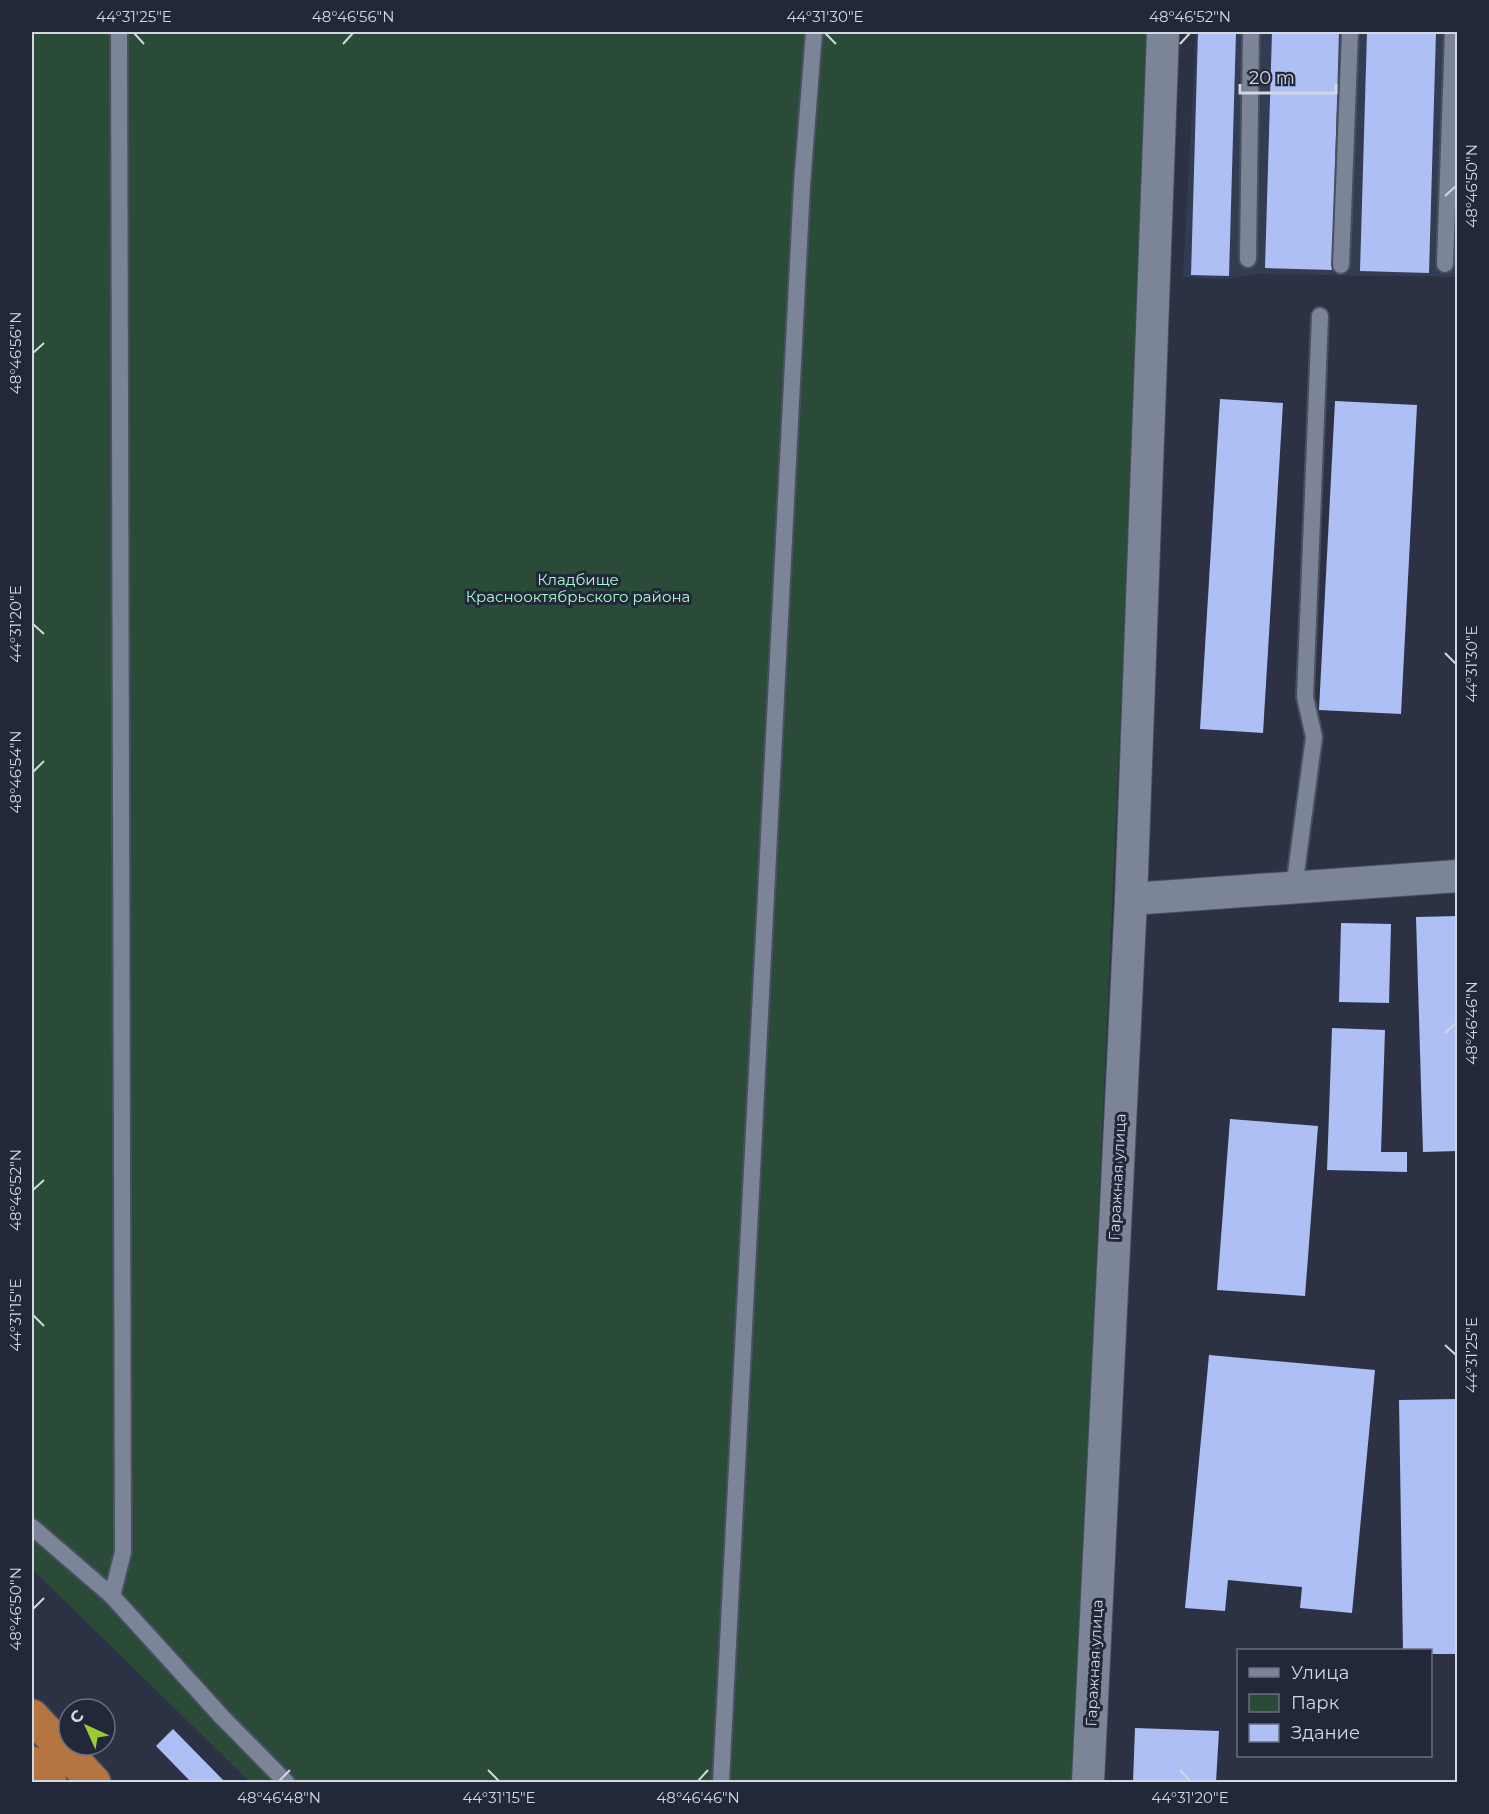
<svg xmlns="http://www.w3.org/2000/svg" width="1489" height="1814" viewBox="0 0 1489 1814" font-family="Montserrat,sans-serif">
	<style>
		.built { fill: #343c53 }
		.green { fill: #294b38 }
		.building { fill: #adbff5 }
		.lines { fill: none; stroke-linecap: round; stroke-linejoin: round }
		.service-casing { stroke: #494f5e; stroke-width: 20 }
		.minor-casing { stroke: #494f5e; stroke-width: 34 }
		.trunk-casing { stroke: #494f5e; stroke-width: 36 }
		.service { stroke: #7c8498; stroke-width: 16 }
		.minor { stroke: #7c8498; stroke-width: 32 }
		.trunk { stroke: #b47541; stroke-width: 33 }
		.ticks { fill: none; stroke: #d2d7e2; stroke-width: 2 }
		.labels { text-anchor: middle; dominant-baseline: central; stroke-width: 6; stroke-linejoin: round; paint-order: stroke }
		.park-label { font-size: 15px; fill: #a3fac8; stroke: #222839 }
		.street-label { font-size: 15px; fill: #d2d7e2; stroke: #222839 }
		.neatline { fill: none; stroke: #d2d7e2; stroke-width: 2 }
		.ticks-label { font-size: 15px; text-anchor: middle; fill: #d2d7e2 }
	</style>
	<rect width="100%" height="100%" fill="#2c3244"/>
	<!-- built -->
	<path class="built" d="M 1196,32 L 1457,32 L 1457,277 L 1259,274 L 1225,279 L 1183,277 Z"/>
	<!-- green -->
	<path class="green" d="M 32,32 L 1151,32 L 1073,1782 L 250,1782 L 32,1569 Z"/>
	<!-- building -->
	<g class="building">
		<path d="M 1198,32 L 1236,32 L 1229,276 L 1191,275 Z"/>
		<path d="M 1272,32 L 1339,32 L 1332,270 L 1265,268 Z"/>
		<path d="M 1367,32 L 1436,32 L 1429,273 L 1360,271 Z"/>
		<path d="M 1220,399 L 1283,403 L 1263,733 L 1200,729 Z"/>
		<path d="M 1335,401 L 1417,405 L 1401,714 L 1319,710 Z"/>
		<path d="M 1458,916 L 1458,1151 L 1423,1152 L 1416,917 Z"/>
		<path d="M 1341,923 L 1391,924 L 1389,1003 L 1339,1002 Z"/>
		<path d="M 1332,1028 L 1385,1030 L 1381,1152 L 1407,1152 L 1407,1172 L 1327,1170 Z"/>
		<path d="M 1230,1119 L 1318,1126 L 1305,1296 L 1217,1290 Z"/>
		<path d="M 1209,1355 L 1375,1370 L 1352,1613 L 1300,1608 L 1302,1587 L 1228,1580 L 1225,1611 L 1185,1608 Z"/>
		<path d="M 1458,1399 L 1458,1654 L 1430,1654 L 1430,1650 L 1403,1650 L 1399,1400 Z"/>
		<path d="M 1135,1728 L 1219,1731 L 1216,1782 L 1133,1782 Z"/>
		<path d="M 173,1729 L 225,1782 L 191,1782 L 156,1746 Z"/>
	</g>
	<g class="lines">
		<defs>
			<g id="service">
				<path d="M 1248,259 L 1251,32"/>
				<path d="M 1445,264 L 1453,32"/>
				<path d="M 1341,265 L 1350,32"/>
				<path d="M 1294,888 L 1314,737 L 1305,697 L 1320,316"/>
				<path d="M 32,1527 L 112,1596 L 123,1552 L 119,32"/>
				<path d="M 112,1596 L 222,1717 L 286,1782"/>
				<path d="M 721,1782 L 802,185 L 814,32"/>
			</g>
			<g id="minor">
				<path d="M 1131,899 L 1163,32"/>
				<path d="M 1088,1782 L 1131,899 L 1458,876"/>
			</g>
			<g id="trunk">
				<path d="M 32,1716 L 94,1782"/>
				<path d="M 32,1763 L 50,1782"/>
			</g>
		</defs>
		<!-- service casing -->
		<use href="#service" class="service-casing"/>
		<!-- minor casing -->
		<use href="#minor" class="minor-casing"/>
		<!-- trunk casing -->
		<use href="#trunk" class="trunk-casing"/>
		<!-- service -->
		<use href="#service" class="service"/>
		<!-- minor -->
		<use href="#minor" class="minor"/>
		<!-- trunk -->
		<use href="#trunk" class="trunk"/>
	</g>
	<!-- ticks -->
	<path class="ticks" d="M 134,33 L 144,44M 825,33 L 836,44M 343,44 L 353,33M 1180,44 L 1190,33M 1445,196 L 1456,186M 33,353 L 44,343M 33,624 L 44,634M 1445,653 L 1456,664M 33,772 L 44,761M 1445,1033 L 1456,1023M 33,1190 L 44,1180M 33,1315 L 44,1326M 1445,1345 L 1456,1355M 33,1609 L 44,1598M 488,1770 L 499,1781M 1180,1770 L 1190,1781M 279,1781 L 290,1770M 698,1781 L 708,1770"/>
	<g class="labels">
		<!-- park labels -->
		<g class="park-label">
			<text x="578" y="579">Кладбище<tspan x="578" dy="17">Краснооктябрьского района</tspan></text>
		</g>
		<!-- street labels -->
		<g class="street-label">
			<text transform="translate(1117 1177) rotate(-87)">Гаражная улица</text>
			<text transform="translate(1094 1663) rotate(-87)">Гаражная улица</text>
		</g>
	</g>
	<!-- border -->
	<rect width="1489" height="1814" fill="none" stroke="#222839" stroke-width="66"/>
	<!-- legend -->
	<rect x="1237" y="1649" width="195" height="108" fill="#222839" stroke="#686e7d" stroke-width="1.5"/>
	<rect x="1249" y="1668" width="30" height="9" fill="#7c8498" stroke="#686e7d" stroke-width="1.5"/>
	<text x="1291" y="1679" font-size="18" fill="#d2d7e2">Улица</text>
	<rect x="1249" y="1694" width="30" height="18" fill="#294b38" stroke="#686e7d" stroke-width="1.5"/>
	<text x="1291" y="1709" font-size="18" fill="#d2d7e2">Парк</text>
	<rect x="1249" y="1724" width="30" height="18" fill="#adbff5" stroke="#686e7d" stroke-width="1.5"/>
	<text x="1291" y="1739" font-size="18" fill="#d2d7e2">Здание</text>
	<!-- north arrow -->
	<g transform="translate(87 1727) rotate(315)"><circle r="28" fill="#222839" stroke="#686e7d" stroke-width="1.5"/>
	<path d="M0-4.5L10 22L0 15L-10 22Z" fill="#9ccb32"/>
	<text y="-9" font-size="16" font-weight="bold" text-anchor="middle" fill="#d2d7e2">С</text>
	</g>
	<!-- scale -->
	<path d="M1240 84v9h96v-9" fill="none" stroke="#d2d7e2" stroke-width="3"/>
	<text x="1249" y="84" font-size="18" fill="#d2d7e2" stroke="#222839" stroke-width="4.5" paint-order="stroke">20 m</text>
	<rect x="33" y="33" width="1423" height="1748" class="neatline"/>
	<g class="ticks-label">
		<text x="134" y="22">44°31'25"E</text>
		<text x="353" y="22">48°46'56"N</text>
		<text x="825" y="22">44°31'30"E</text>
		<text x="1190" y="22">48°46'52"N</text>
		<text transform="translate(1472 186) rotate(-90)" y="5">48°46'50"N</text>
		<text transform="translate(16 353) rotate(-90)" y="5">48°46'56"N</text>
		<text transform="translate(16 624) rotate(-90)" y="5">44°31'20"E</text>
		<text transform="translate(1472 664) rotate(-90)" y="5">44°31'30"E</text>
		<text transform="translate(16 772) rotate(-90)" y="5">48°46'54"N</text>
		<text transform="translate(1472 1023) rotate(-90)" y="5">48°46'46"N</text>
		<text transform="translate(16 1190) rotate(-90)" y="5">48°46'52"N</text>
		<text transform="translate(16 1315) rotate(-90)" y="5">44°31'15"E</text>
		<text transform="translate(1472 1355) rotate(-90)" y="5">44°31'25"E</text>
		<text transform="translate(16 1609) rotate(-90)" y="5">48°46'50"N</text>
		<text x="279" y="1803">48°46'48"N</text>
		<text x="499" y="1803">44°31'15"E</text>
		<text x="698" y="1803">48°46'46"N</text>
		<text x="1190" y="1803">44°31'20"E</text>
	</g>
</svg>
